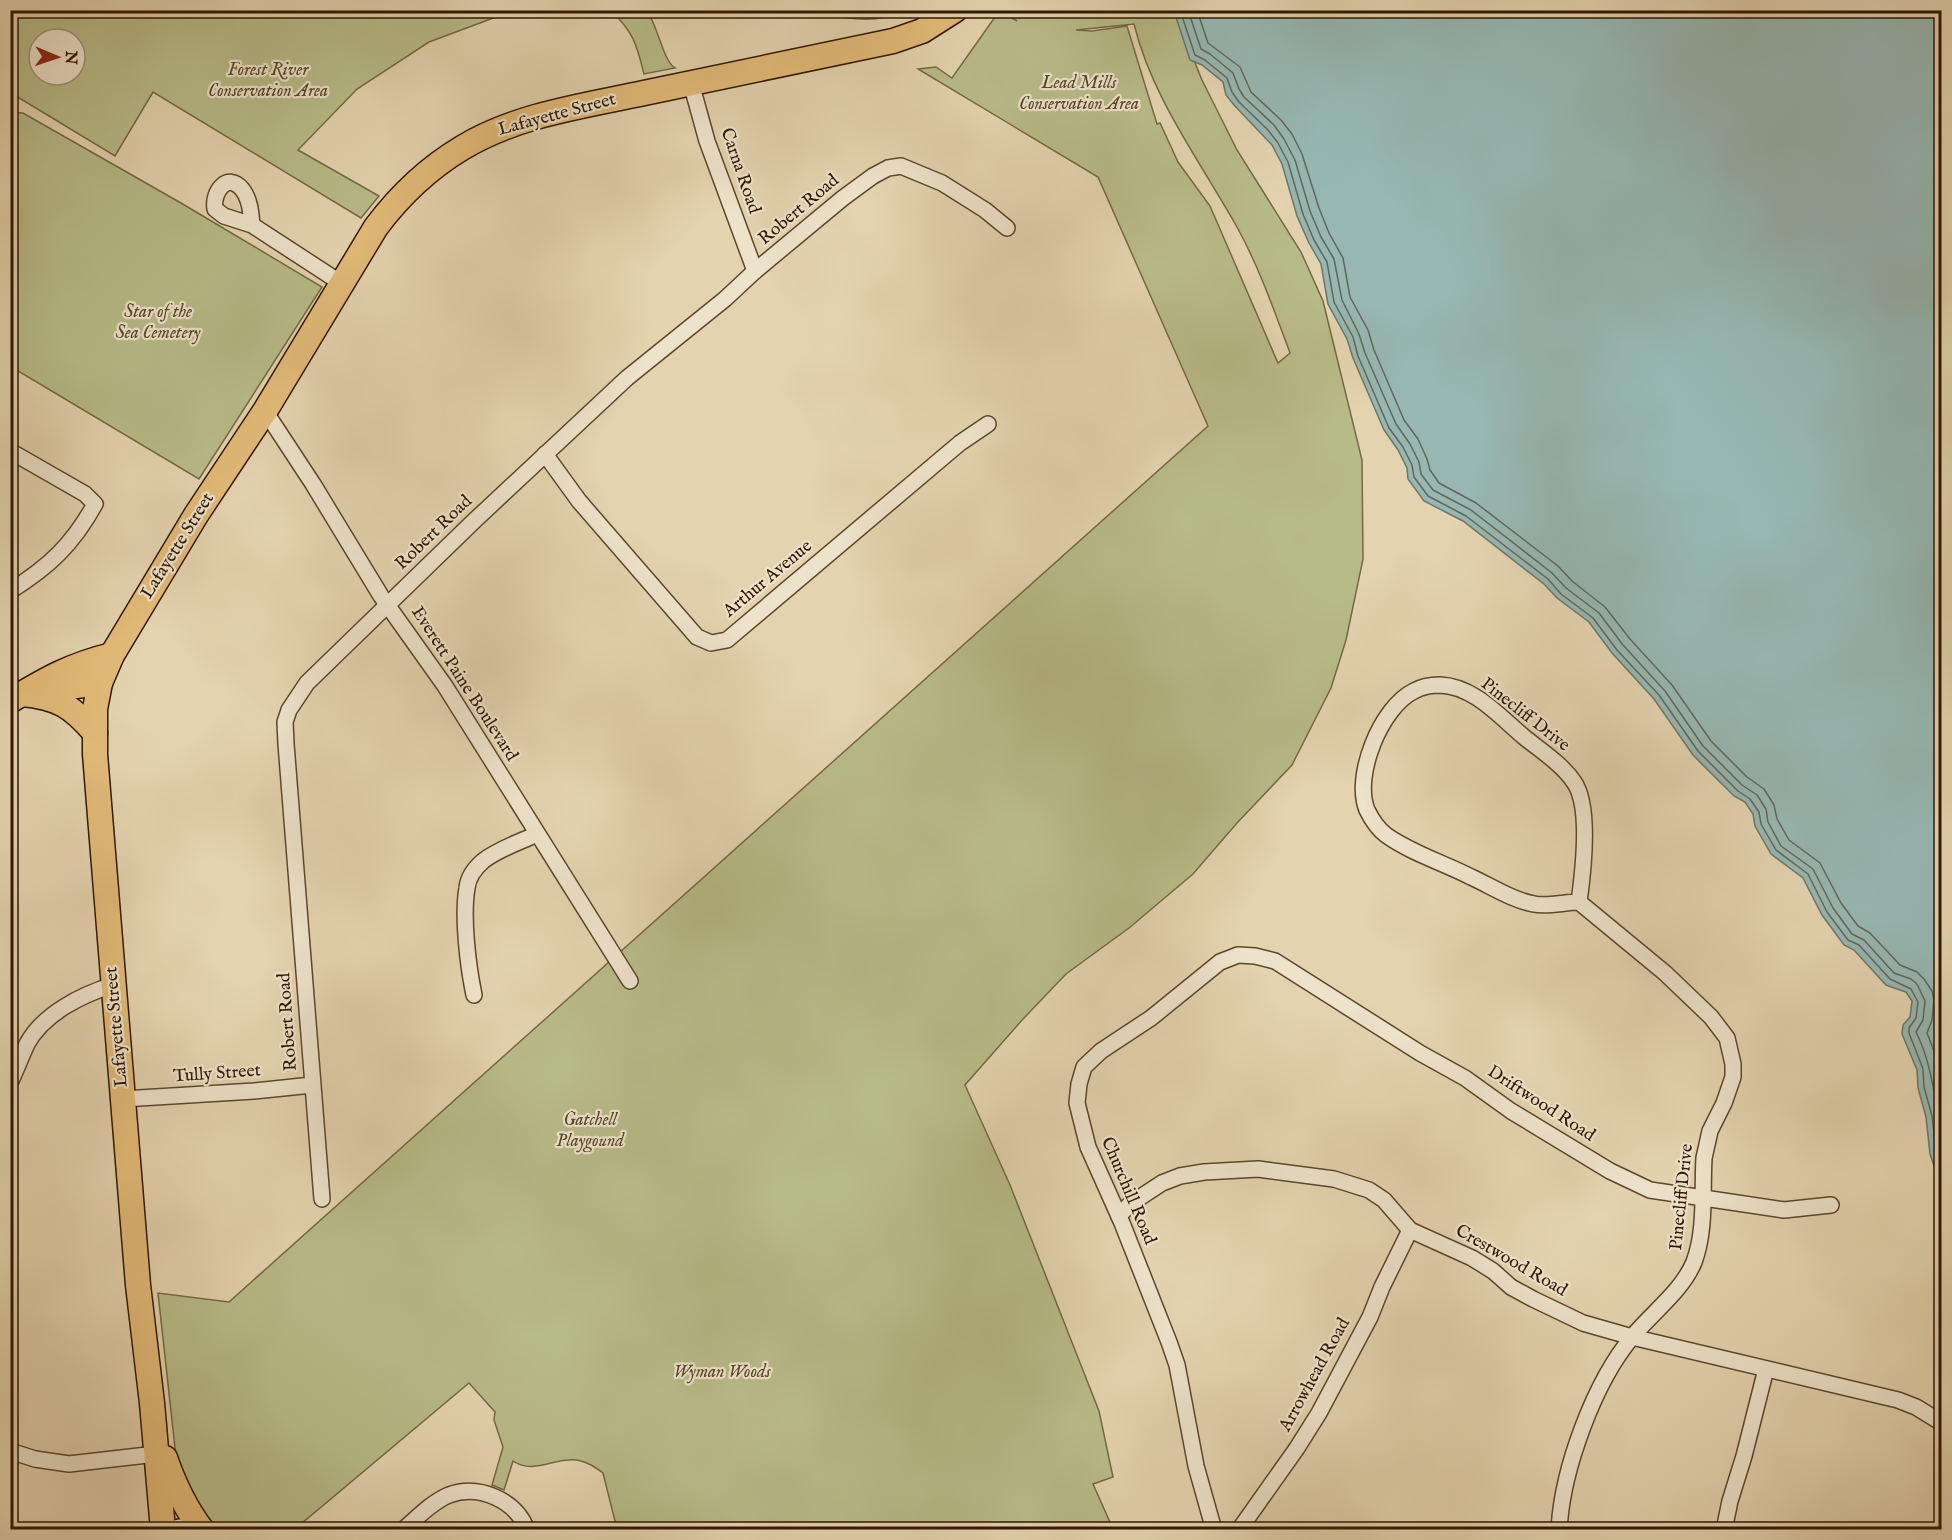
<svg xmlns="http://www.w3.org/2000/svg" width="1952" height="1540" viewBox="0 0 1952 1540" font-family="'IM FELL English',serif">
	<style>
		.green { fill: #b7bb88; stroke: #746944; stroke-width: 1.5; fill-rule: evenodd }
		.water { fill: #96b7b2; stroke: #6d776b; stroke-width: 1.5 }
		.lines { fill: none; stroke-linecap: round; stroke-linejoin: round }
		.shore { stroke: #636759; stroke-width: 1.5 }
		.stream { stroke: #6d776b; stroke-width: 4 }
		.street-casing { stroke: #5d462c; stroke-width: 18 }
		.secondary-casing { stroke: #301700; stroke-width: 24 }
		.primary-casing { stroke: #301700; stroke-width: 27 }
		.street { stroke: #ede2ca; stroke-width: 15 }
		.secondary { stroke: #ede2ca; stroke-width: 21 }
		.primary { stroke: #e2ba77; stroke-width: 24 }
		.labels { text-anchor: middle; dominant-baseline: central; stroke-width: 4.5; stroke-linejoin: round; paint-order: stroke }
		.park-label { font-size: 18px; font-style: italic; fill: #584829; stroke: #ede2ca }
		.street-label { font-size: 18px; fill: #301700; stroke: #ede2ca }
	</style>
	<rect width="100%" height="100%" fill="#e3d3ae"/>
	<filter id="stains"><feTurbulence type="fractalNoise" baseFrequency=".00333" numOctaves="4"/><feColorMatrix values="0 0 0 0 .2 0 0 0 0 .09 0 0 0 0 .02 0 0 0 .5 -.17"/></filter>
	<radialGradient id="worn" r=".72"><stop offset=".6" stop-color="#630" stop-opacity="0"/><stop offset="1" stop-color="#630" stop-opacity=".3"/></radialGradient>
	<!-- green -->
	<g class="green">
		<path d="M 10,11 L 11,10 L 505,11 L 496,17 L 429,42 L 357,89 L 298,150 L 379,196 L 361,218 L 153,92 L 115,156 L 16,96 L 11,100 ZM 39,39 L 75,39 L 75,75 L 39,75 Z"/>
		<path d="M 611,11 L 647,11 C 658,26 663,61 675,68 L 644,74 C 637,45 633,31 611,11 Z"/>
		<path d="M 813,11 L 899,11 C 876,26 838,17 813,11 Z"/>
		<path d="M 1001,11 L 1017,21 L 1003,11 L 1174,11 L 1202,80 L 1237,150 L 1301,252 L 1323,301 L 1362,460 L 1363,559 L 1346,640 L 1331,688 L 1292,765 L 1237,823 L 1193,874 L 1129,928 L 1066,974 L 1023,1019 L 965,1085 L 1010,1185 L 1099,1411 L 1113,1477 L 1093,1484 L 1113,1529 L 617,1529 L 603,1473 C 595,1467 588,1462 577,1460 C 555,1457 534,1475 513,1461 L 504,1490 L 492,1485 L 503,1447 L 494,1420 L 495,1412 L 469,1383 L 295,1529 L 219,1529 L 202,1511 L 186,1482 L 176,1457 L 158,1293 L 229,1302 L 1208,426 L 1098,177 L 918,69 L 936,67 L 952,78 L 995,17 ZM 1134,24 C 1152,98 1200,161 1237,227 C 1259,267 1274,310 1290,353 L 1278,363 L 1210,206 L 1178,162 L 1160,123 L 1157,124 L 1127,26 L 1092,31 L 1076,30 Z"/>
		<path d="M 10,112 L 23,113 L 181,203 L 322,287 L 199,479 L 13,368 L 11,364 Z"/>
	</g>
	<!-- water -->
	<path class="water" d="M 1174,11 L 1941,11 L 1941,1260 L 1937,1228 L 1938,1177 L 1930,1154 L 1926,1117 L 1918,1088 L 1917,1070 L 1902,1034 L 1903,1025 L 1910,1017 L 1912,1001 L 1906,992 L 1886,985 L 1854,950 L 1844,945 L 1822,915 L 1803,878 L 1771,854 L 1755,826 L 1753,814 L 1745,802 L 1734,796 L 1693,755 L 1654,699 L 1612,653 L 1589,622 L 1557,598 L 1544,584 L 1463,521 L 1424,501 L 1408,479 L 1407,468 L 1398,450 L 1384,430 L 1353,358 L 1347,339 L 1328,304 L 1321,264 L 1309,243 L 1297,216 L 1282,164 L 1272,145 L 1234,105 L 1226,95 L 1223,82 L 1202,65 L 1190,60 Z"/>
	<g class="lines">
		<!-- shore -->
		<g class="shore">
			<path d="M 1180,10 L 1195,55 L 1205,60 L 1227,78 L 1232,92 L 1239,102 L 1268,130 L 1278,143 L 1288,162 L 1303,214 L 1314,240 L 1327,262 L 1334,302 L 1353,337 L 1358,356 L 1389,428 L 1403,447 L 1412,465 L 1414,477 L 1428,496 L 1466,516 L 1548,579 L 1561,594 L 1593,618 L 1617,650 L 1659,695 L 1698,751 L 1738,791 L 1750,799 L 1759,812 L 1761,824 L 1776,850 L 1808,874 L 1827,912 L 1848,940 L 1859,945 L 1890,979 L 1911,989 L 1918,1002 L 1916,1018 L 1909,1028 L 1909,1033 L 1923,1069 L 1924,1087 L 1932,1116 L 1936,1152 L 1942,1169"/>
			<path d="M 1188,10 L 1201,49 L 1210,54 L 1233,73 L 1239,89 L 1244,97 L 1274,125 L 1284,139 L 1295,160 L 1310,211 L 1321,237 L 1334,259 L 1342,300 L 1359,334 L 1365,353 L 1396,424 L 1410,444 L 1419,462 L 1421,474 L 1433,490 L 1471,510 L 1552,573 L 1566,588 L 1599,613 L 1623,645 L 1665,691 L 1703,746 L 1742,785 L 1757,795 L 1766,809 L 1768,822 L 1781,846 L 1813,869 L 1833,908 L 1852,934 L 1864,940 L 1894,973 L 1911,979 L 1917,984 L 1925,1001 L 1923,1020 L 1916,1032 C 1933,1066 1935,1103 1942,1139"/>
			<path d="M 1197,10 L 1208,43 L 1240,67 L 1251,92 L 1281,120 L 1292,134 L 1302,154 L 1319,208 L 1329,233 L 1343,258 L 1350,297 L 1368,330 L 1374,350 L 1404,420 L 1418,439 L 1427,459 L 1430,470 L 1439,483 L 1476,503 L 1558,566 L 1572,581 L 1605,607 L 1630,639 L 1672,685 L 1711,741 L 1747,777 L 1764,789 L 1774,805 L 1777,819 L 1789,840 L 1820,863 L 1841,903 L 1858,926 L 1870,933 L 1900,965 L 1917,972 L 1924,979 L 1932,991 L 1934,1000 L 1932,1020 L 1927,1033 L 1939,1064 L 1942,1088"/>
		</g>
		<!-- stream -->
		<path class="stream" d="M 1060,10 L 1122,16 L 1159,10"/>
		<defs>
			<g id="street">
				<path d="M 691,83 L 707,141 L 755,271"/>
				<path d="M 252,225 L 224,216 L 215,209 C 212,191 228,172 242,189 C 250,199 251,213 252,225 L 341,283"/>
				<path d="M 265,411 L 313,484 L 381,596 L 445,686 L 630,981"/>
				<path d="M 10,451 L 85,494 L 95,504 C 73,544 49,567 10,591"/>
				<path d="M 545,454 L 579,501 L 697,637 L 711,643 L 727,640 L 960,443 L 988,424"/>
				<path d="M 474,995 C 468,966 462,917 467,888 C 468,878 475,868 483,861 C 498,849 520,842 537,834"/>
				<path d="M 10,1083 C 16,1070 21,1057 27,1044 C 43,1014 81,995 113,985"/>
				<path d="M 123,1099 L 254,1091 L 312,1085"/>
				<path d="M 322,1199 L 286,744 L 285,722 L 289,710 L 307,683 L 474,521 L 627,378 L 725,299 L 755,271 L 843,198 L 873,176 L 888,168 L 901,166 L 942,183 L 985,210 L 1007,228"/>
				<path d="M 1119,1216 L 1130,1204 L 1162,1183 L 1180,1176 L 1204,1172 L 1258,1169 L 1334,1179 L 1369,1190 L 1384,1200 L 1410,1230 L 1472,1258 L 1493,1271 L 1511,1287 L 1533,1299 L 1583,1323 L 1632,1337 L 1898,1400 L 1916,1407 L 1942,1423"/>
				<path d="M 10,1451 L 35,1459 L 69,1464 L 156,1454"/>
				<path d="M 403,1530 C 417,1518 432,1502 449,1495 C 479,1484 516,1500 527,1530"/>
				<path d="M 1214,1530 L 1196,1466 L 1177,1365 L 1169,1342 L 1122,1223 L 1088,1147 L 1077,1103 L 1079,1084 L 1084,1067 L 1101,1051 L 1151,1018 L 1220,962 L 1238,955 L 1255,956 L 1275,961 L 1420,1053 L 1465,1078 L 1511,1111 L 1610,1171 L 1650,1190 L 1784,1210 L 1831,1205"/>
				<path d="M 1239,1530 L 1297,1448 L 1319,1413 L 1370,1317 L 1382,1287 L 1410,1230"/>
				<path d="M 1559,1530 C 1562,1470 1594,1382 1633,1336 C 1653,1312 1682,1291 1694,1262 C 1706,1230 1702,1192 1704,1158 L 1710,1131 L 1724,1103 L 1733,1077 L 1733,1064 L 1727,1038 L 1711,1017 L 1665,973 L 1579,902 C 1565,902 1547,907 1534,904 C 1512,900 1491,886 1471,877 C 1444,863 1411,853 1386,835 C 1378,829 1371,818 1367,810 C 1353,776 1381,707 1414,691 C 1421,687 1432,685 1440,685 C 1474,686 1500,717 1524,737 C 1540,750 1562,764 1574,782 C 1591,806 1583,873 1579,902"/>
				<path d="M 1724,1530 L 1730,1501 L 1744,1456 L 1766,1369"/>
			</g>
			<path id="secondary" d="M 179,1530 L 181,1530"/>
			<g id="primary">
				<path d="M 36,691 L 100,683"/>
				<path d="M 22,694 C 57,697 72,706 95,733"/>
				<path d="M 10,701 C 46,679 71,665 112,655"/>
				<path d="M 165,1458 C 174,1484 185,1508 202,1530"/>
				<path d="M 163,1530 L 152,1403 L 138,1285 L 95,754 L 95,709 L 100,683 L 112,655 L 196,515 L 265,411 L 376,227 C 400,195 427,169 462,148 C 516,115 583,106 644,93 C 727,76 810,59 893,41 L 922,31 L 955,10"/>
			</g>
		</defs>
		<!-- street casing -->
		<use href="#street" class="street-casing"/>
		<!-- secondary casing -->
		<use href="#secondary" class="secondary-casing"/>
		<!-- primary casing -->
		<use href="#primary" class="primary-casing"/>
		<!-- street -->
		<use href="#street" class="street"/>
		<!-- secondary -->
		<use href="#secondary" class="secondary"/>
		<!-- primary -->
		<use href="#primary" class="primary"/>
	</g>
	<g class="labels">
		<!-- park labels -->
		<g class="park-label">
			<text x="268" y="70">Forest River<tspan x="268" dy="21">Conservation Area</tspan></text>
			<text x="1079" y="83">Lead Mills<tspan x="1079" dy="21">Conservation Area</tspan></text>
			<text x="158" y="312">Star of the<tspan x="158" dy="21">Sea Cemetery</tspan></text>
			<text x="590" y="1120">Gatchell<tspan x="590" dy="21">Playgound</tspan></text>
			<text x="722" y="1372">Wyman Woods</text>
		</g>
		<!-- street labels -->
		<g class="street-label">
			<text transform="translate(557 115) rotate(-15)">Lafayette Street</text>
			<text transform="translate(740 171) rotate(71)">Carna Road</text>
			<text transform="translate(799 210) rotate(-40)">Robert Road</text>
			<text transform="translate(434 533) rotate(-44)">Robert Road</text>
			<text transform="translate(178 546) rotate(-58)">Lafayette Street</text>
			<text transform="translate(768 579) rotate(-40)">Arthur Avenue</text>
			<text transform="translate(464 684) rotate(57)">Everett Paine Boulevard</text>
			<text transform="translate(1525 715) rotate(38)">Pinecliff Drive</text>
			<text transform="translate(288 1022) rotate(-94)">Robert Road</text>
			<text transform="translate(117 1027) rotate(-95)">Lafayette Street</text>
			<text transform="translate(217 1074) rotate(-4)">Tully Street</text>
			<text transform="translate(1541 1104) rotate(33)">Driftwood Road</text>
			<text transform="translate(1128 1191) rotate(67)">Churchill Road</text>
			<text transform="translate(1682 1197) rotate(-84)">Pinecliff Drive</text>
			<text transform="translate(1511 1261) rotate(30)">Crestwood Road</text>
			<text transform="translate(1315 1375) rotate(-61)">Arrowhead Road</text>
		</g>
	</g>
	<!-- margin -->
	<rect width="1952" height="1540" fill="none" stroke="#e3d3ae" stroke-width="36"/>
	<rect x="12" y="12" width="1928" height="1516" fill="none" stroke="#301700" stroke-width="3"/>
	<rect x="18" y="18" width="1916" height="1504" fill="none" stroke="#301700" stroke-width="1.5"/>
	<!-- north arrow -->
	<g transform="translate(57 57) rotate(92)"><circle r="28" fill="#ede2ca" stroke="#a19179" stroke-width="1.5"/>
	<path d="M0-4.5L10 22L0 15L-10 22Z" fill="#8f2418"/>
	<text y="-9" font-size="16" font-weight="bold" text-anchor="middle" fill="#301700">N</text>
	</g>
	<rect width="100%" height="100%" filter="url(#stains)"/>
	<rect width="100%" height="100%" fill="url(#worn)"/>
</svg>
